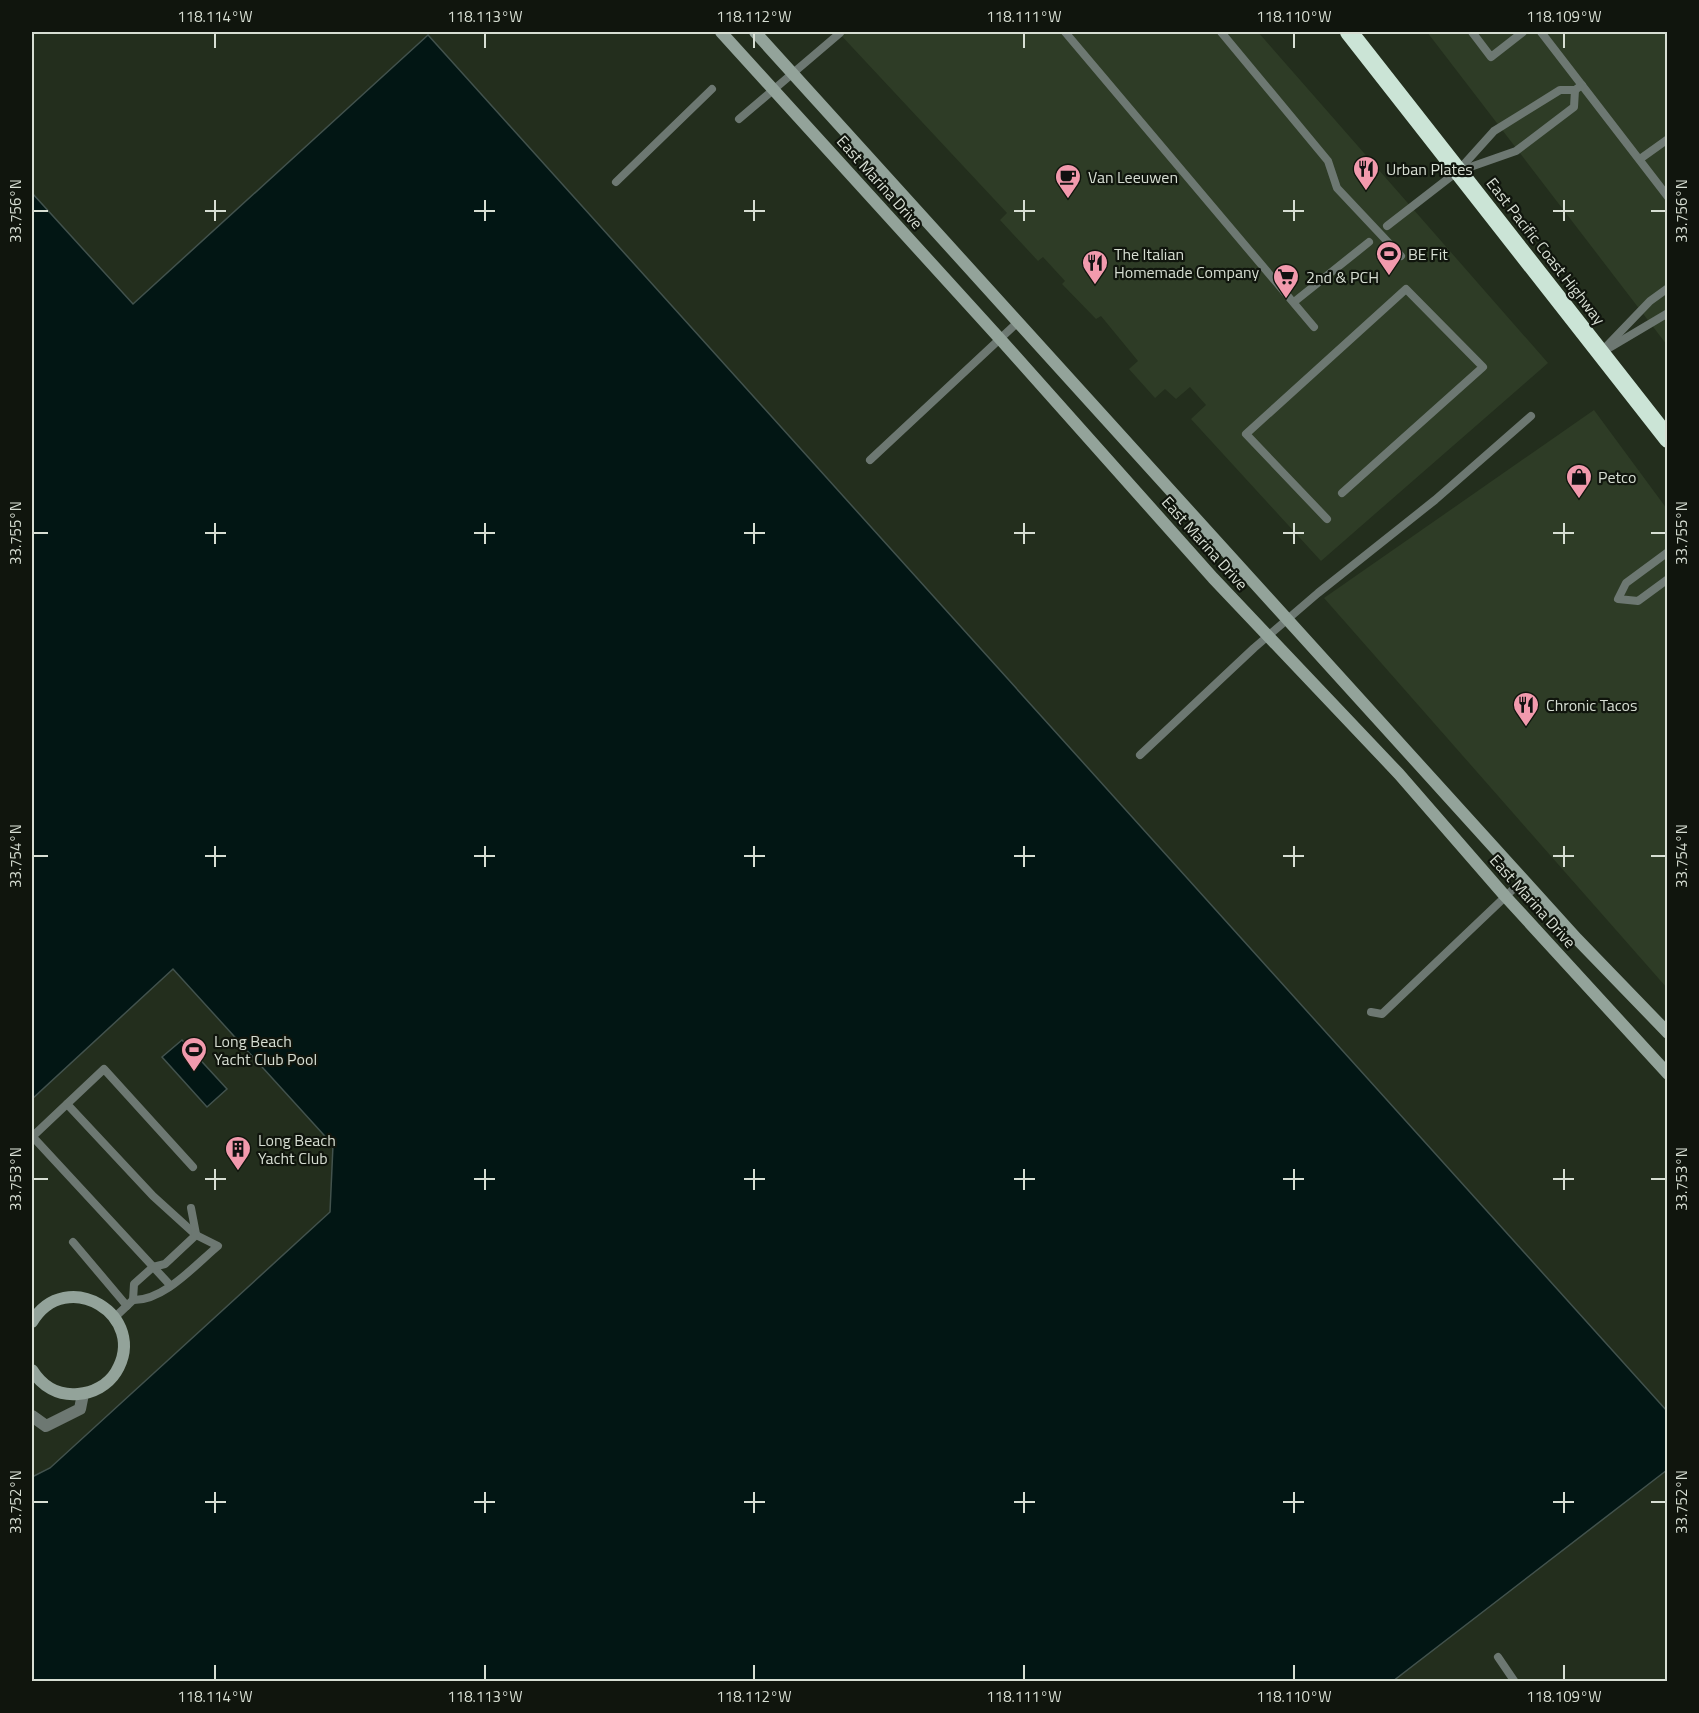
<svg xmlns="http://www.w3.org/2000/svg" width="1699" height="1713" viewBox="0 0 1699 1713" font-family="'Titillium Web',sans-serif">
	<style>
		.built { fill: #2e3c26 }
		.water { fill: #021614; stroke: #42524d; stroke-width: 1.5 }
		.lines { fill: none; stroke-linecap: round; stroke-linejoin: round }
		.lane { stroke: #6d7872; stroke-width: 8 }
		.street { stroke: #6d7872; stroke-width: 12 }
		.secondary { stroke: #93a39a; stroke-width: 12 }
		.highway { stroke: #cbe4d6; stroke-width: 18 }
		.ticks { fill: none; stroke: #d7ded3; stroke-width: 2 }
		.labels { text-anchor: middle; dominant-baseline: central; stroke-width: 4.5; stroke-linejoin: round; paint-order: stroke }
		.poi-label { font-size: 16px; fill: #d7ded3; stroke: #10150d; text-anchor: start }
		.street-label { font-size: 16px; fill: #d7ded3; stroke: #10150d }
		.neatline { fill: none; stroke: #d7ded3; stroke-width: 2 }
		.ticks-label { font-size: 15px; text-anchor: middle; fill: #d7ded3 }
	</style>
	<rect width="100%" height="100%" fill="#232e1d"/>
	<!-- built -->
	<g class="built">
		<path d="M 838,32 L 1258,32 L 1548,363 L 1321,561 L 1191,419 L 1206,405 L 1190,387 L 1176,399 L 1165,389 L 1155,398 L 1129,369 L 1138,361 L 1101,316 L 1096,319 L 1062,284 L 1065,281 L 1043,257 L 1038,261 L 1000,220 L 1007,213 Z"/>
		<path d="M 1427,32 L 1667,32 L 1667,345 Z"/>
		<path d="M 1594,410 L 1667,509 L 1667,988 L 1324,598 Z"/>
	</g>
	<!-- water -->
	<g class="water">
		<path d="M 428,35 L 1667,1411 L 1667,1470 L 1393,1681 L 32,1681 L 32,1477 L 50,1468 L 330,1212 L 333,1145 L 173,969 L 32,1099 L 32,193 L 133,304 Z"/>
		<path d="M 182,1040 L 227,1089 L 207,1107 L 162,1057 Z"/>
	</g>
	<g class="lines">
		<!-- lane -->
		<g class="lane">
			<path d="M 1065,32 L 1314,327"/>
			<path d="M 1221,32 L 1328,161 L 1337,188 L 1401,256"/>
			<path d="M 1472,32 L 1491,57 L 1523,32"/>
			<path d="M 1541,32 L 1668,197"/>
			<path d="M 739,119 L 840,33"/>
			<path d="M 1640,159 L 1668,139"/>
			<path d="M 1459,171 L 1516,151 L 1574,107 L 1575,90"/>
			<path d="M 616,182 L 712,89"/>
			<path d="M 1387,226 L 1458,171 L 1494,131 L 1560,90 L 1575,90 L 1582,85"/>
			<path d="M 1294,302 L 1369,242"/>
			<path d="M 1609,348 L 1668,313"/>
			<path d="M 1601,352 L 1650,301 L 1668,288"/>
			<path d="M 870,460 L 1017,323"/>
			<path d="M 1327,519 L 1246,434 L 1406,289 L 1483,367 L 1342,493"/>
			<path d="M 1668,552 L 1626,583 L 1618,599 L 1638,601 L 1668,579"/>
			<path d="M 1140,755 L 1254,648 L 1318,593 L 1435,500 L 1531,416"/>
			<path d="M 1371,1012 L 1382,1014 L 1524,879"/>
			<path d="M 67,1104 L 153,1196 L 196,1235 L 218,1246 C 195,1265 164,1301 133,1300"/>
			<path d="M 32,1136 L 170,1285"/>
			<path d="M 32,1137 L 104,1069 L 193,1167"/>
			<path d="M 191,1208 L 196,1234"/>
			<path d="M 73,1242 L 127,1306"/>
			<path d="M 114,1318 L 133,1300 L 134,1284 L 153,1267 L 165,1264 L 196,1235"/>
			<path d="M 1498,1657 L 1515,1682"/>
		</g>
		<!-- street -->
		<path class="street" d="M 32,1416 L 46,1426 L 80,1409 L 83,1394"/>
		<!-- secondary -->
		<g class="secondary">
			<path d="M 721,32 L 1001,340 L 1213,578 L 1399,774 L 1505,896 L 1668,1074"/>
			<path d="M 755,32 L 1577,939 L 1668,1033"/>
			<path d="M 32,1322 C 66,1265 150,1316 116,1372 C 108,1385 93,1393 78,1394 C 58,1396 42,1386 32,1370"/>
		</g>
		<!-- highway -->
		<path class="highway" d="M 1349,32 L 1668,439"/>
	</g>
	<!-- ticks -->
	<path class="ticks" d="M 215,33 L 215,48M 485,33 L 485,48M 754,33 L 754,48M 1024,33 L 1024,48M 1294,33 L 1294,48M 1564,33 L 1564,48M 215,200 L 215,221M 485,200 L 485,221M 754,200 L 754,221M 1024,200 L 1024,221M 1294,200 L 1294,221M 1564,200 L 1564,221M 33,211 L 48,211M 205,211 L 226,211M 474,211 L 495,211M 744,211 L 765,211M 1014,211 L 1035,211M 1283,211 L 1304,211M 1553,211 L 1574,211M 1651,211 L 1666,211M 215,523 L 215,544M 485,523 L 485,544M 754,523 L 754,544M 1024,523 L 1024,544M 1294,523 L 1294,544M 1564,523 L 1564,544M 33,533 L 48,533M 205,533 L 226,533M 474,533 L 495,533M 744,533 L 765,533M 1014,533 L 1035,533M 1283,533 L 1304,533M 1553,533 L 1574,533M 1651,533 L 1666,533M 215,846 L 215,867M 485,846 L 485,867M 754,846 L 754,867M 1024,846 L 1024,867M 1294,846 L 1294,867M 1564,846 L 1564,867M 33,856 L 48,856M 205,856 L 226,856M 474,856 L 495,856M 744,856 L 765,856M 1014,856 L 1035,856M 1283,856 L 1304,856M 1553,856 L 1574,856M 1651,856 L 1666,856M 215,1169 L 215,1190M 485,1169 L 485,1190M 754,1169 L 754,1190M 1024,1169 L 1024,1190M 1294,1169 L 1294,1190M 1564,1169 L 1564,1190M 33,1179 L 48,1179M 205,1179 L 226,1179M 474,1179 L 495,1179M 744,1179 L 765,1179M 1014,1179 L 1035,1179M 1283,1179 L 1304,1179M 1553,1179 L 1574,1179M 1651,1179 L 1666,1179M 215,1492 L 215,1513M 485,1492 L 485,1513M 754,1492 L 754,1513M 1024,1492 L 1024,1513M 1294,1492 L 1294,1513M 1564,1492 L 1564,1513M 33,1502 L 48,1502M 205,1502 L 226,1502M 474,1502 L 495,1502M 744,1502 L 765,1502M 1014,1502 L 1035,1502M 1283,1502 L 1304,1502M 1553,1502 L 1574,1502M 1651,1502 L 1666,1502M 215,1665 L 215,1680M 485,1665 L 485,1680M 754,1665 L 754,1680M 1024,1665 L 1024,1680M 1294,1665 L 1294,1680M 1564,1665 L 1564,1680"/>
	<!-- icons -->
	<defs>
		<symbol id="restaurant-pin" viewBox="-11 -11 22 30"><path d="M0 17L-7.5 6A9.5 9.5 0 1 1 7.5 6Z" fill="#f29aad" stroke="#10150d"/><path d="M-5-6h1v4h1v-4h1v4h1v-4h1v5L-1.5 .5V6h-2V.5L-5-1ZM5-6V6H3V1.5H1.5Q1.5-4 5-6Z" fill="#111"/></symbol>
		<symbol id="cafe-pin" viewBox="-11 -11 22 30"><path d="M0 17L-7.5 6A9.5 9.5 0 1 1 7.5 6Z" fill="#f29aad" stroke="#10150d"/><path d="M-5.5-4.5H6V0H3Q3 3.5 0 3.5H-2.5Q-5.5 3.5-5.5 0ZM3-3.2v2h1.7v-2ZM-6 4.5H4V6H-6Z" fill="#111"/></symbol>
		<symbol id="stadium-pin" viewBox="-11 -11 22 30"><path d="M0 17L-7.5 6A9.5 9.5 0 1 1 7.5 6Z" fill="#f29aad" stroke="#10150d"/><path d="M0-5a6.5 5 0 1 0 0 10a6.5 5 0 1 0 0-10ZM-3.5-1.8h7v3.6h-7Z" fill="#111"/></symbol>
		<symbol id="supermarket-pin" viewBox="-11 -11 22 30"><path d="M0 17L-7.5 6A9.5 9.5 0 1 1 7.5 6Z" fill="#f29aad" stroke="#10150d"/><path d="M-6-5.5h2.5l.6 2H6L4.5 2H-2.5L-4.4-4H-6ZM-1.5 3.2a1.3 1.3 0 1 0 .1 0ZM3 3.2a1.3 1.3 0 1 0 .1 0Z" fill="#111"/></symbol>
		<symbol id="shop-pin" viewBox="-11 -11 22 30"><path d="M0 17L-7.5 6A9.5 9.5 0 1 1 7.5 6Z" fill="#f29aad" stroke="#10150d"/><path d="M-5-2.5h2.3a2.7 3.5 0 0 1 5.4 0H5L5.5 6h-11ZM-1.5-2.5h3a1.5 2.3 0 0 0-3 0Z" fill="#111"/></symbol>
		<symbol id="building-pin" viewBox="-11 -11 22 30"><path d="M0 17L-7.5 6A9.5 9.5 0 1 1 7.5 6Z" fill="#f29aad" stroke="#10150d"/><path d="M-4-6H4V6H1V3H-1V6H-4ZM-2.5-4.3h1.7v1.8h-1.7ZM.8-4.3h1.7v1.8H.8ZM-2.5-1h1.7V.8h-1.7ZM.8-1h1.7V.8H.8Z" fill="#111"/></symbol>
	</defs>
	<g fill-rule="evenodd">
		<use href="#restaurant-pin" x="1351" y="154" width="30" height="40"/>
		<use href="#cafe-pin" x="1053" y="162" width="30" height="40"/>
		<use href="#stadium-pin" x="1374" y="239" width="30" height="40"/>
		<use href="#restaurant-pin" x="1080" y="248" width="30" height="40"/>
		<use href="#supermarket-pin" x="1271" y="262" width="30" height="40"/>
		<use href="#shop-pin" x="1564" y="462" width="30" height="40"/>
		<use href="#restaurant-pin" x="1511" y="690" width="30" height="40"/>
		<use href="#stadium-pin" x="179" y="1035" width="30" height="40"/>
		<use href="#building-pin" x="223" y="1134" width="30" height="40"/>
	</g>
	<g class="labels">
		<!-- poi labels -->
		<g class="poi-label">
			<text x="1386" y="169">Urban Plates</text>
			<text x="1088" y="177">Van Leeuwen</text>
			<text x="1114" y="254">The Italian<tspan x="1114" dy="18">Homemade Company</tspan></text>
			<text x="1408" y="254">BE Fit</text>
			<text x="1306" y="277">2nd &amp; PCH</text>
			<text x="1598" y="477">Petco</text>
			<text x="1546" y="705">Chronic Tacos</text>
			<text x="214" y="1041">Long Beach<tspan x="214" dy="18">Yacht Club Pool</tspan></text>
			<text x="258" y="1140">Long Beach<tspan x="258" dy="18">Yacht Club</tspan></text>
		</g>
		<!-- street labels -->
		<g class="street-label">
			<text transform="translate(880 182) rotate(48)">East Marina Drive</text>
			<text transform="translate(1546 251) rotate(52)">East Pacific Coast Highway</text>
			<text transform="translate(1205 543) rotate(48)">East Marina Drive</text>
			<text transform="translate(1533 901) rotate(48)">East Marina Drive</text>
		</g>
	</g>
	<!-- border -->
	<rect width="1699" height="1713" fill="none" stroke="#10150d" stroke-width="66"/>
	<rect x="33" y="33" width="1633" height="1647" class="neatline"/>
	<g class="ticks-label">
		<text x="215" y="22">118.114°W</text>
		<text x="485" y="22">118.113°W</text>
		<text x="754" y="22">118.112°W</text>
		<text x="1024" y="22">118.111°W</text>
		<text x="1294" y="22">118.110°W</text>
		<text x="1564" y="22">118.109°W</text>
		<text transform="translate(16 211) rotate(-90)" y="5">33.756°N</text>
		<text transform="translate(1682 211) rotate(-90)" y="5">33.756°N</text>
		<text transform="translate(16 533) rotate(-90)" y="5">33.755°N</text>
		<text transform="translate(1682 533) rotate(-90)" y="5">33.755°N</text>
		<text transform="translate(16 856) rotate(-90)" y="5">33.754°N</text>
		<text transform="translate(1682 856) rotate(-90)" y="5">33.754°N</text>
		<text transform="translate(16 1179) rotate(-90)" y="5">33.753°N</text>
		<text transform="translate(1682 1179) rotate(-90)" y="5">33.753°N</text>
		<text transform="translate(16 1502) rotate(-90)" y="5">33.752°N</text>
		<text transform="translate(1682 1502) rotate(-90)" y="5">33.752°N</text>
		<text x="215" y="1702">118.114°W</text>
		<text x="485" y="1702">118.113°W</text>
		<text x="754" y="1702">118.112°W</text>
		<text x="1024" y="1702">118.111°W</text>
		<text x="1294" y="1702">118.110°W</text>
		<text x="1564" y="1702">118.109°W</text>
	</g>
</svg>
